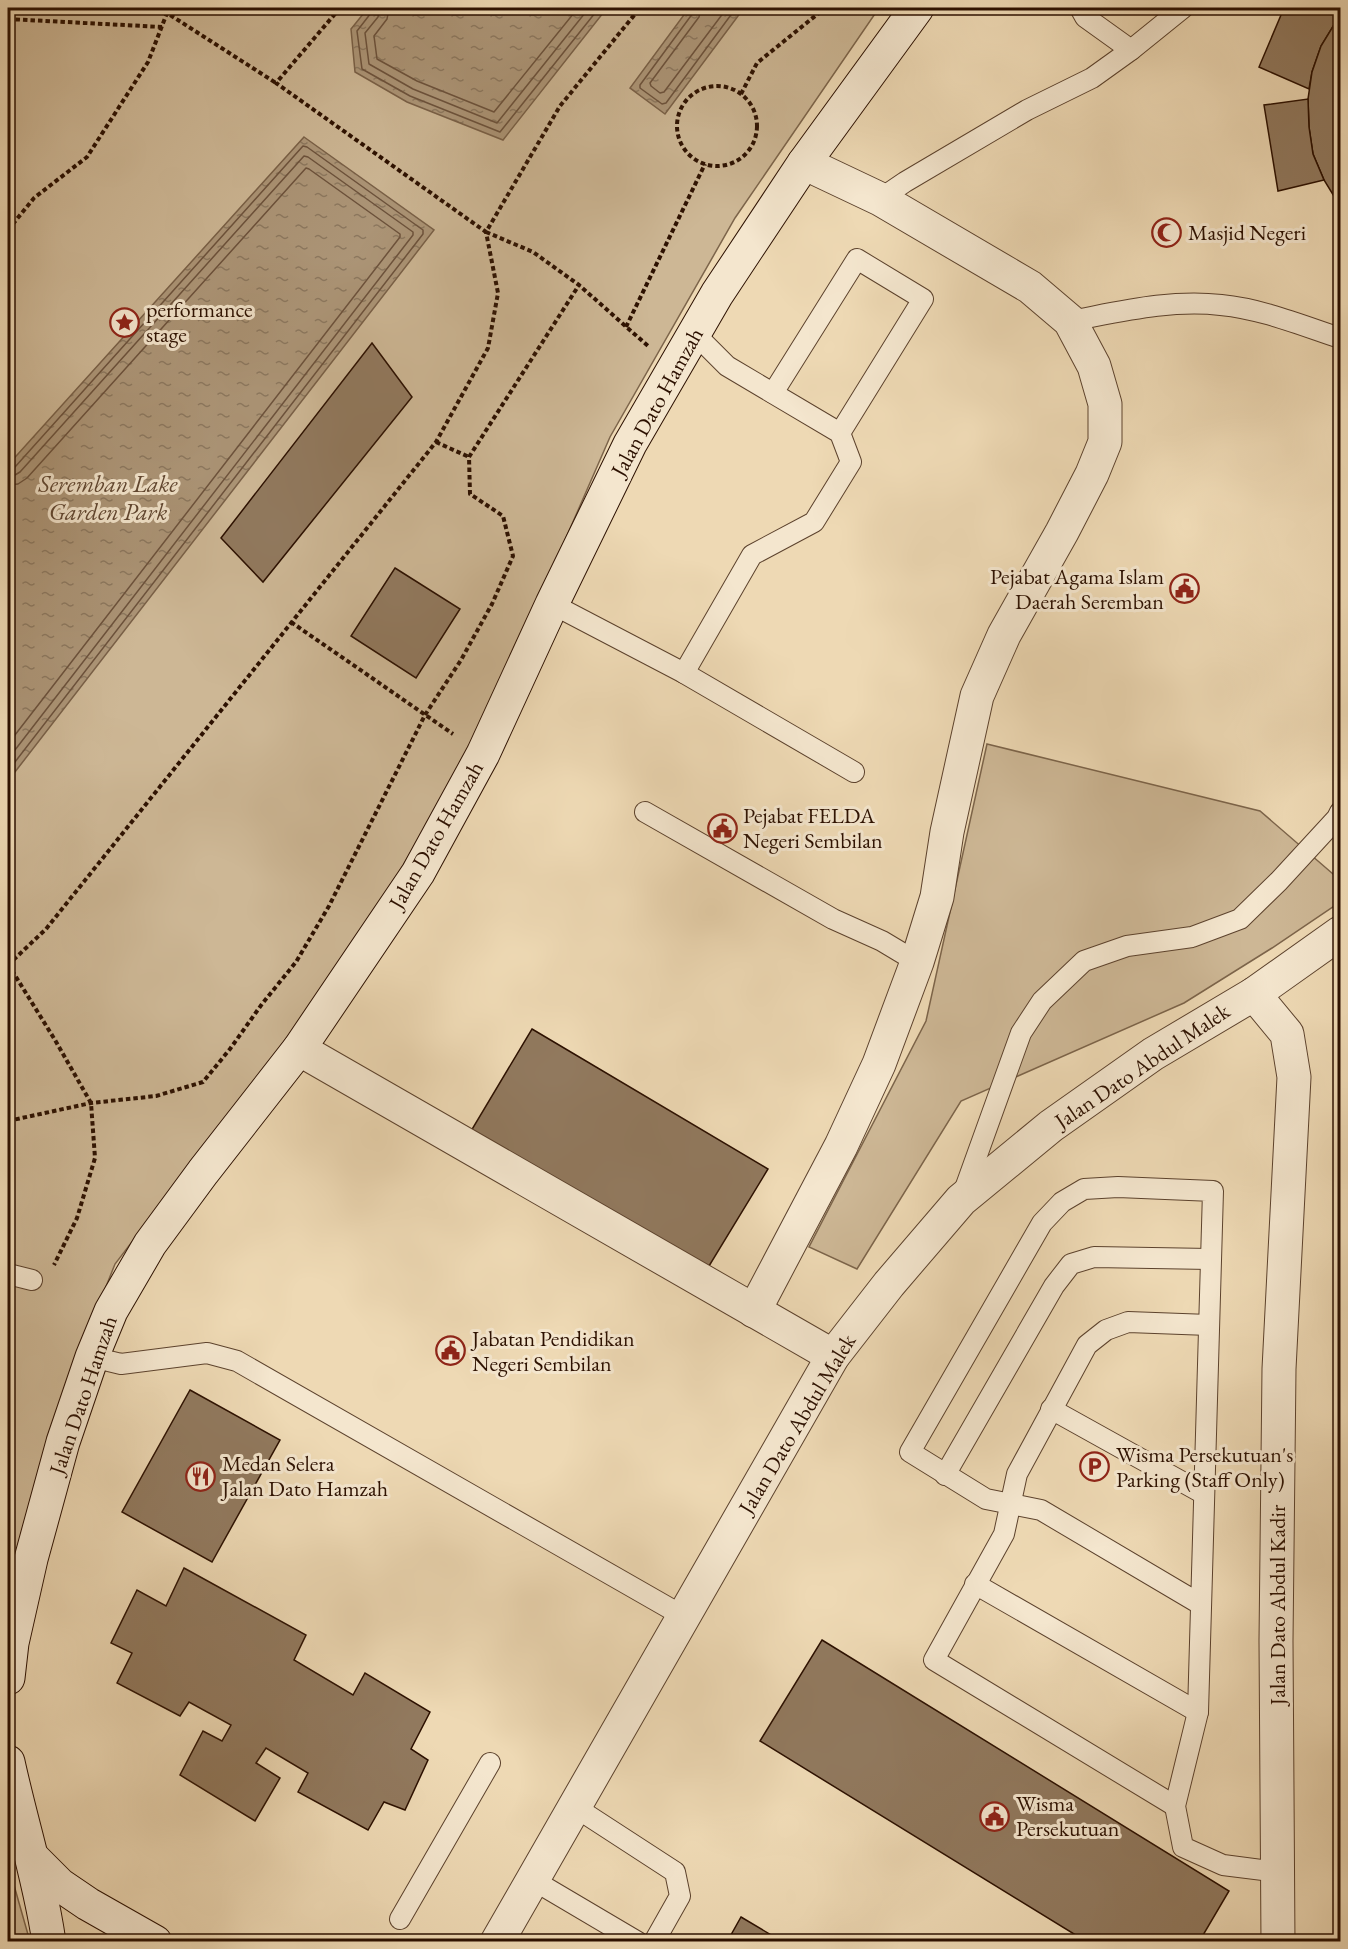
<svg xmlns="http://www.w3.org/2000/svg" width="1348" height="1949" viewBox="0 0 1348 1949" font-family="'EB Garamond',serif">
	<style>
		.green { fill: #cdb795; stroke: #7c644a; stroke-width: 1.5 }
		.water { fill: url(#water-ripples); stroke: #796047; stroke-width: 1.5 }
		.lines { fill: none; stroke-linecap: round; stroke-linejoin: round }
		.shore { stroke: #6c523c; stroke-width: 1.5 }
		.building { fill: #91795e; stroke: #2c1000; stroke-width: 1.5 }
		.service-casing { stroke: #5c422d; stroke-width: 22 }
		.minor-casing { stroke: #5c422d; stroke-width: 35 }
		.tertiary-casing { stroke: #5c422d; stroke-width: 35 }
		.secondary-casing { stroke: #2c1000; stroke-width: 35 }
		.path { stroke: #2c1000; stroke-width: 4; stroke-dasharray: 4.5 3; stroke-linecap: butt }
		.service { stroke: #f4e6ce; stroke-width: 20 }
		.minor { stroke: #f4e6ce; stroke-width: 33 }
		.tertiary { stroke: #f4e6ce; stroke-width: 33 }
		.secondary { stroke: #f4e6ce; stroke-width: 33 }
		.labels { text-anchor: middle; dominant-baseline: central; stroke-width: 6; stroke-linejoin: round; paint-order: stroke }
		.poi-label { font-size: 22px; fill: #2c1000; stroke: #f4e6ce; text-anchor: start }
		.street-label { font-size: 22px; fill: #2c1000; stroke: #f4e6ce }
		.water-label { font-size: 24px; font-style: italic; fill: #5f4530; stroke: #f4e6ce }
	</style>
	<defs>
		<pattern id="water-ripples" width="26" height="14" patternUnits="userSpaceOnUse" patternTransform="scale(1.5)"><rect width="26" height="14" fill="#ac9577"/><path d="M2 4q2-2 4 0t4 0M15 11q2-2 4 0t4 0" fill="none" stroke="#8c785f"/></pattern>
	</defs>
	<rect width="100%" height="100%" fill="#eed9b4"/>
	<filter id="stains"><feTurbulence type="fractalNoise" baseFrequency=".00333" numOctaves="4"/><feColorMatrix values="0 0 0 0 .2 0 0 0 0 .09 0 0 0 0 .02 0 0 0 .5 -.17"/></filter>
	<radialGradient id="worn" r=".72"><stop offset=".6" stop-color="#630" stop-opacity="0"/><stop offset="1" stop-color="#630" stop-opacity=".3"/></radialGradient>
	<!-- green -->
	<g class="green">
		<path d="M 8,8 L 879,8 L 735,218 L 610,437 L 480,735 L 398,874 L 284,1043 L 115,1264 L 64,1392 L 8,1596 Z"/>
		<path d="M 987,744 L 1260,811 L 1340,880 L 1340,902 L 1272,948 L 1184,1003 L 961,1101 L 857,1269 L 809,1247 L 926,1021 Z"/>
		<path d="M 8,1864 L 29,1938 L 29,1941 L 8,1941 Z"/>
	</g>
	<!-- water -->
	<g class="water">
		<path d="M 368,8 L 607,8 L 503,140 L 407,102 L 355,72 L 351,29 Z"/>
		<path d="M 689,8 L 744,8 L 665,114 L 630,88 Z"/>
		<path d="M 304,137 L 434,230 L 8,781 L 8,465 Z"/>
	</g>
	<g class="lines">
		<!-- shore -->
		<g class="shore">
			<path d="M 372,8 L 371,13 L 357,31 L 362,69 L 410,96 L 500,132 L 599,8"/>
			<path d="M 380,8 L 378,17 L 365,33 L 369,64 L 413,89 L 497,123 L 589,8"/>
			<path d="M 389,8 L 387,19 L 374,36 L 377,59 L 417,81 L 494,112 L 578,8"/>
			<path d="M 694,8 L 693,13 L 640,85 L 640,88 L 662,104 L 666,103 L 736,8"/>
			<path d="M 701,8 L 699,17 L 650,83 L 651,86 L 660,93 L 664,92 L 727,8"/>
			<path d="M 8,469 L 15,467 L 303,146 L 307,147 L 423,230 L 423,234 L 8,771"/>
			<path d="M 8,476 L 15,475 L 20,472 L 304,156 L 308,157 L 413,232 L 413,235 L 8,759"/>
			<path d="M 8,485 L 18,484 L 27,478 L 306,168 L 309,169 L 400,234 L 400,237 L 8,744"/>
		</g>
	</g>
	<!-- building -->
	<g class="building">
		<path d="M 1284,8 L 1340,8 L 1340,15 L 1321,46 L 1312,72 L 1309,89 L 1259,67 Z"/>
		<path d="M 1340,15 L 1340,206 L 1324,180 L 1313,154 L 1309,127 L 1308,99 L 1312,72 L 1321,46 Z"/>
		<path d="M 1308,99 L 1309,127 L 1313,154 L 1324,180 L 1278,191 L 1264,105 Z"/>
		<path d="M 372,343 L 412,397 L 263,582 L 221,538 Z"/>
		<path d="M 395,568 L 460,609 L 416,678 L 351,636 Z"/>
		<path d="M 532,1029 L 768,1169 L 706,1271 L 471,1131 Z"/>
		<path d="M 190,1390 L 280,1440 L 212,1562 L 122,1512 Z"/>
		<path d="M 184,1568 L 306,1635 L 294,1660 L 353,1695 L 365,1673 L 430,1712 L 411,1749 L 428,1760 L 405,1810 L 384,1802 L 368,1830 L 298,1792 L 308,1773 L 266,1748 L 256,1763 L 280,1778 L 255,1821 L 180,1775 L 203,1731 L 222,1741 L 231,1725 L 189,1702 L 180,1716 L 117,1683 L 132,1653 L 111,1643 L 137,1590 L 166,1606 Z"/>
		<path d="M 822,1640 L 1229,1891 L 1199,1942 L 1087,1942 L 760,1741 Z"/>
		<path d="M 741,1917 L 783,1942 L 727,1942 Z"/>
	</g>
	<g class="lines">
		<defs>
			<g id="service">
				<path d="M 1080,8 L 1085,17 L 1131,50 L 1183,8"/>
				<path d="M 880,199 L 905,182 L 1027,110 L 1092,78 L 1131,50"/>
				<path d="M 1070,321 C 1119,312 1170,299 1221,305 C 1262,309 1301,325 1340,338"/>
				<path d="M 773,393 L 857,259 L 923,299 L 840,433"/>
				<path d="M 552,604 L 684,673 L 854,772"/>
				<path d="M 684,673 L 752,555 L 814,522 L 851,462 L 840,433 L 727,366 L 695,334"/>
				<path d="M 645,812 L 833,919 L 882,941 L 917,962"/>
				<path d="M 963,1194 L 1021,1033 L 1042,1001 L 1084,961 L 1127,946 L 1192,937 L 1240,919 L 1279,881 L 1337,818 L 1340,812"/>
				<path d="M 8,1274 L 32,1280"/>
				<path d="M 92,1357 L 121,1364 L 207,1353 L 237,1361 L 683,1616"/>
				<path d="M 1051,1409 L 1204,1494"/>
				<path d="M 945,1475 L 1054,1286 L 1071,1264 L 1094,1257 L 1210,1259"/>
				<path d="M 975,1584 L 1198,1712"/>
				<path d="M 1200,1604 L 1041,1510 L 986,1499 L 910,1452 L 1042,1223 L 1062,1202 L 1084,1189 L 1118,1187 L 1213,1191 L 1198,1712 L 1175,1806 L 1183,1847 L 1223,1865 L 1278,1872"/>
				<path d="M 1175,1806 L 934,1660 L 1004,1534 L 1017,1474 L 1087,1345 L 1106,1330 L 1128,1322 L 1209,1325"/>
				<path d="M 575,1807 L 675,1872 L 680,1896 L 654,1942"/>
				<path d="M 533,1880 L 638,1942"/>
				<path d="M 400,1919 L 490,1763"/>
			</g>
			<g id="minor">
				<path d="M 299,1049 L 833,1356"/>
				<path d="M 754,1311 L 841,1146 L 879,1064 L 917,962 L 937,897 L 947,832 L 977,696 L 1004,635 L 1062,532 L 1092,474 L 1105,442 L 1105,404 L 1094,366 L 1070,321 L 1030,287 L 880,199 L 804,163"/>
			</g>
			<g id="tertiary">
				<path d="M 1254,994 L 1287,1034 L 1294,1077 L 1279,1369 L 1276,1641 L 1278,1942"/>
				<path d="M 497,1942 L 833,1356 L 889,1284 L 961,1200 L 1051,1126 L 1153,1054 L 1254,994 L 1340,933"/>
			</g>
			<g id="secondary">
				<path d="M 8,1678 L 12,1643 L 31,1559 L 63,1442 L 92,1357 L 111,1311 L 150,1244 L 203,1172 L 299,1049 L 418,873 L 483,754 L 552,604 L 630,444 L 717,294 L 804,163 L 917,8"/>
				<path d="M 8,1762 C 21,1822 40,1880 49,1942"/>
				<path d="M 34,1859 L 60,1885 L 88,1904 L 155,1942"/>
			</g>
		</defs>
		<!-- service casing -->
		<use href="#service" class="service-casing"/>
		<!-- minor casing -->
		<use href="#minor" class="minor-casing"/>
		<!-- tertiary casing -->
		<use href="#tertiary" class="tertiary-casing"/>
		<!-- secondary casing -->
		<use href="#secondary" class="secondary-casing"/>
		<!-- path -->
		<g class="path">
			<path d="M 340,8 L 276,83 L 486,232 L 560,106 L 640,8"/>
			<path d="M 8,19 L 162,27"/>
			<circle cx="717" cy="126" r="40"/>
			<path d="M 741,94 L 757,63 L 825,8"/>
			<path d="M 8,230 L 34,198 L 87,157 L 148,62 L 167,13 L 276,83"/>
			<path d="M 486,232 L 533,252 L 579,285 L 648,346"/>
			<path d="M 626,327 L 705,164"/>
			<path d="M 436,442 L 469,457"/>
			<path d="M 291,622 L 453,734"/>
			<path d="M 8,964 L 55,1040 L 91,1103 L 95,1158 L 77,1218 L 54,1265"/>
			<path d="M 8,965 L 46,929 L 436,442 L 488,348 L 498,293 L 486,232"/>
			<path d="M 8,1121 L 91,1103 L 156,1096 L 203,1082 L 230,1049 L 262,1004 L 296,962 L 329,906 L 425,715 L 461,660 L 492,604 L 513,556 L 503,516 L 470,494 L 469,457 L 579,285"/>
		</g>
		<!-- service -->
		<use href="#service" class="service"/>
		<!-- minor -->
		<use href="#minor" class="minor"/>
		<!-- tertiary -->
		<use href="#tertiary" class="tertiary"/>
		<!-- secondary -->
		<use href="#secondary" class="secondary"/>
	</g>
	<!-- icons -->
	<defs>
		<symbol id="mosque-ring" viewBox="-11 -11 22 22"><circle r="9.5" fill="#f4e6ce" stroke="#8f2418" stroke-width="1.5"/><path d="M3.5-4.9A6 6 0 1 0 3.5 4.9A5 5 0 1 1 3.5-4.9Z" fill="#8f2418"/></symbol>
		<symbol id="sight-ring" viewBox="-11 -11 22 22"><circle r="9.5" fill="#f4e6ce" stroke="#8f2418" stroke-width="1.5"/><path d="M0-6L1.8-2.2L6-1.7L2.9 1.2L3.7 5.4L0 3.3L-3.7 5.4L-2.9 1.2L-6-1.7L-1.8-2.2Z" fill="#8f2418"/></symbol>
		<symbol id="civic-ring" viewBox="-11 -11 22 22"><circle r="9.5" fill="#f4e6ce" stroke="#8f2418" stroke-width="1.5"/><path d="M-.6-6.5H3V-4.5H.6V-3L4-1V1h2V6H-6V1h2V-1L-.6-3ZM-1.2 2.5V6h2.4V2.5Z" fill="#8f2418"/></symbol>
		<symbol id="parking-ring" viewBox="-11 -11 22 22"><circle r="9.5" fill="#f4e6ce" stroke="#8f2418" stroke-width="1.5"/><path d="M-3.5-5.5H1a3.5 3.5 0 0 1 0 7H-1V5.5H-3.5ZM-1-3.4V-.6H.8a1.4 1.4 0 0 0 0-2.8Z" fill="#8f2418"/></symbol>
		<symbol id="restaurant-ring" viewBox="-11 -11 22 22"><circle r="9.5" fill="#f4e6ce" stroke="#8f2418" stroke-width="1.5"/><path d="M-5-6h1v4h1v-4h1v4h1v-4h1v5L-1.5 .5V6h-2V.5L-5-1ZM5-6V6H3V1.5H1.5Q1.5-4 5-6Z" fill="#8f2418"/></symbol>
	</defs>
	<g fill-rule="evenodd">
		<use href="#mosque-ring" x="1150" y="216" width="33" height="33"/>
		<use href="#sight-ring" x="108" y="306" width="33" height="33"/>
		<use href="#civic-ring" x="1168" y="572" width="33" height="33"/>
		<use href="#civic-ring" x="706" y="812" width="33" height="33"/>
		<use href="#civic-ring" x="434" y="1334" width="33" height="33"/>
		<use href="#parking-ring" x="1078" y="1450" width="33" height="33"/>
		<use href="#restaurant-ring" x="184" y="1460" width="33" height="33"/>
		<use href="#civic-ring" x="978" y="1800" width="33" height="33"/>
	</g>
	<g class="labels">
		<!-- poi labels -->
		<g class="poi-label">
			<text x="1188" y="232">Masjid Negeri</text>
			<text x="146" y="309">performance<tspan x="146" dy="25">stage</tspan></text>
			<text x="1164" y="576" text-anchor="end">Pejabat Agama Islam<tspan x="1164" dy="25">Daerah Seremban</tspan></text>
			<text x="743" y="815">Pejabat FELDA<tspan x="743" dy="25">Negeri Sembilan</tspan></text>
			<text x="472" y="1338">Jabatan Pendidikan<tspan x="472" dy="25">Negeri Sembilan</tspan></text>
			<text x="1116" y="1454">Wisma Persekutuan's<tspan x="1116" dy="25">Parking (Staff Only)</tspan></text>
			<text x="222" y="1463">Medan Selera<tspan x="222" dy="25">Jalan Dato Hamzah</tspan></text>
			<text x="1016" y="1803">Wisma<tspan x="1016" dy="25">Persekutuan</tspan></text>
		</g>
		<!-- street labels -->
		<g class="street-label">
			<text transform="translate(657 402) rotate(-61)">Jalan Dato Hamzah</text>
			<text transform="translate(436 835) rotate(-60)">Jalan Dato Hamzah</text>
			<text transform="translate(1142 1066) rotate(-34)">Jalan Dato Abdul Malek</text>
			<text transform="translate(83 1395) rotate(-71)">Jalan Dato Hamzah</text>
			<text transform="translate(797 1424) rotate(-59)">Jalan Dato Abdul Malek</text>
			<text transform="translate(1277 1605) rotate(-90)">Jalan Dato Abdul Kadir</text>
		</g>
		<!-- water labels -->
		<g class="water-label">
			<text x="108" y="483">Seremban Lake<tspan x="108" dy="28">Garden Park</tspan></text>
		</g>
	</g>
	<!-- margin -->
	<rect width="1348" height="1949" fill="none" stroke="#eed9b4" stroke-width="30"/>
	<rect x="9" y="9" width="1330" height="1931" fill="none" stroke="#2c1000" stroke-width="3"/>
	<rect x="15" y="15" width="1318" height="1919" fill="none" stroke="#2c1000" stroke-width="1.5"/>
	<rect width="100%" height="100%" filter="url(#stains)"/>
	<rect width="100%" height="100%" fill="url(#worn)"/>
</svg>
